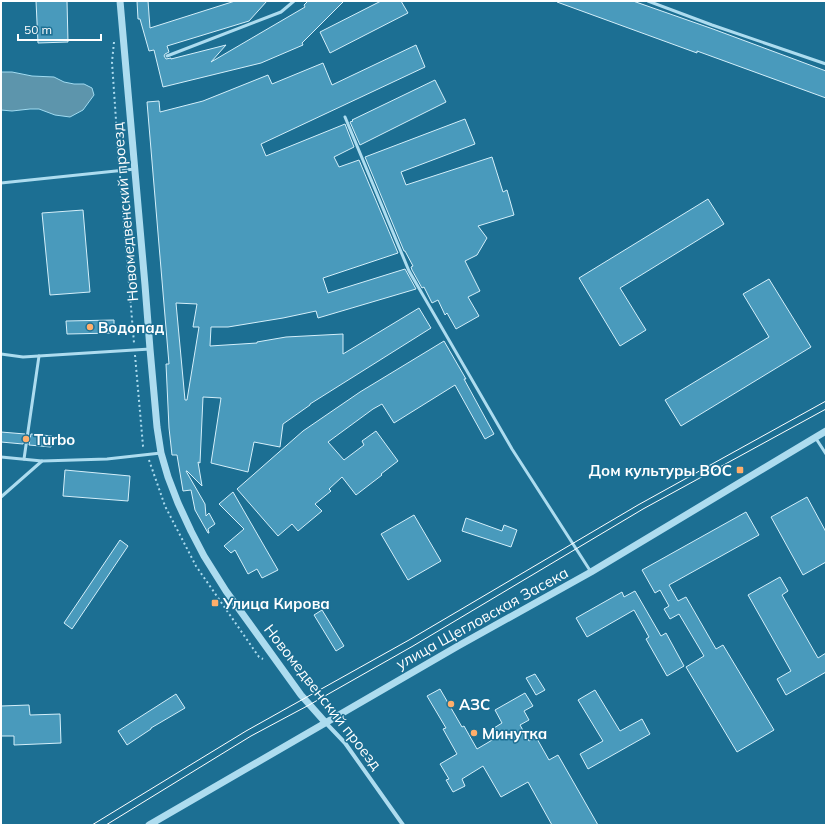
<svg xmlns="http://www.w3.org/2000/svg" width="827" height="826" viewBox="0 0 827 826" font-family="Mulish,sans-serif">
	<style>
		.water { fill: #5d95ac; stroke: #a0dbf1 }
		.building { fill: #499abc; stroke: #d4effa; fill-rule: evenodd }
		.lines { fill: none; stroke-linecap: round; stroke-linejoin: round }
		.path { stroke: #addcef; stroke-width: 2; stroke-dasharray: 2 3; stroke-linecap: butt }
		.service { stroke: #addcef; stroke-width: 3 }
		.minor { stroke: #addcef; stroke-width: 4 }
		.tertiary { stroke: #addcef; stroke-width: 7 }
		.tram { stroke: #fff; stroke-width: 1 }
		.poi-dot { fill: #ffae6b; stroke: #1c6f93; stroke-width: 1.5 }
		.labels { text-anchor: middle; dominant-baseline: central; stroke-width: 3; stroke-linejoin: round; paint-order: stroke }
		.street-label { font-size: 15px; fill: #fff; stroke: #1c6f93 }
		.poi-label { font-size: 15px; font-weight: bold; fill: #fff; stroke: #1c6f93; text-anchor: start }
	</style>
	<rect width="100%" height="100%" fill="#1c6f93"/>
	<!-- water -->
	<path class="water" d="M 1,72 L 12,72 L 32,76 L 54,77 L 64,82 L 74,84 L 84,84 L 92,88 L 94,95 L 83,110 L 70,117 L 55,115 L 39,109 L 30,109 L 12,111 L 1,110 Z"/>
	<!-- building -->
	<g class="building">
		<path d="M 36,1 L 67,1 L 68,42 L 38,43 Z"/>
		<path d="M 137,1 L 148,1 L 150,28 L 235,1 L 267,1 L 249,21 L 167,46 L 169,52 L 165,54 L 164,56 L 166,59 L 171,58 L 171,59 L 226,45 L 211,62 L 305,7 L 304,5 L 308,1 L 344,1 L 302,43 L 303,45 L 261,63 L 163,87 L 154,50 L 149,51 L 140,19 L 138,19 Z"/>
		<path d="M 381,1 L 401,1 L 408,13 L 330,53 L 320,32 Z"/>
		<path d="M 558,1 L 633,1 L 713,29 L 826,71 L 826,98 L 697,51 L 697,53 L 557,2 Z"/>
		<path d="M 416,45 L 425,67 L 261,144 L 266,156 L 345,124 L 354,147 L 334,157 L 339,167 L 359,160 L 398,253 L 323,278 L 328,293 L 405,269 L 416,289 L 318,318 L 316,311 L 283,318 L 228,327 L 211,327 L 210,346 L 257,343 L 257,342 L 286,337 L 343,334 L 343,354 L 419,308 L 431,328 L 310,404 L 310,405 L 283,424 L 280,447 L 254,442 L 248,472 L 211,463 L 221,398 L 203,397 L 200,463 L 198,462 L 202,486 L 187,471 L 186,471 L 205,504 L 206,516 L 209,513 L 215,524 L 208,529 L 209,533 L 208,533 L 195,510 L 191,490 L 183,491 L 177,455 L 172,455 L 169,428 L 166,364 L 169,364 L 147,102 L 159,101 L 160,112 L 203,101 L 268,75 L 272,84 L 323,63 L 332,85 ZM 176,303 L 197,304 L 193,327 L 199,327 L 187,400 L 185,400 Z"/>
		<path d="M 435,80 L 446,102 L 360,145 L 350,122 L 353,121 L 352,120 Z"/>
		<path d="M 465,119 L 475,144 L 401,172 L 406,185 L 492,157 L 503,192 L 507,190 L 514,215 L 478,226 L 487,238 L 477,255 L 465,261 L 480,291 L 468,297 L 479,316 L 456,329 L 447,313 L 445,315 L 438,300 L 432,303 L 424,287 L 422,288 L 412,270 L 411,267 L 413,266 L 405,251 L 404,251 L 365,157 Z"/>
		<path d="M 708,199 L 724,224 L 620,288 L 646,330 L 620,346 L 579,278 Z"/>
		<path d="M 83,210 L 90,292 L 50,295 L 42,213 Z"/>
		<path d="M 769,279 L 811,347 L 681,426 L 665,400 L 769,337 L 743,294 Z"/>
		<path d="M 114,320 L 114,333 L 67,334 L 66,321 Z"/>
		<path d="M 444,341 L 466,379 L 464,379 L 494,434 L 485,439 L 455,385 L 394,423 L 382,404 L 373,409 L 328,442 L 344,460 L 364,445 L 362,441 L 376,431 L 398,461 L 381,474 L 382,475 L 356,495 L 342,477 L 329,489 L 331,491 L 315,504 L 322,511 L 298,531 L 292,524 L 278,536 L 237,489 L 303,431 L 360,392 Z"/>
		<path d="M 1,432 L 25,434 L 23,444 L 1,442 Z"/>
		<path d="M 31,434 L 52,436 L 51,447 L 29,445 Z"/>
		<path d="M 65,470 L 130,476 L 128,501 L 63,496 Z"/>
		<path d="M 233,492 L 278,570 L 262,578 L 257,569 L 248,574 L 235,550 L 231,553 L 224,546 L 244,529 L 219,504 Z"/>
		<path d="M 807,497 L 826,532 L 826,562 L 803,575 L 771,517 Z"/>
		<path d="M 746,512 L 759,535 L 669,585 L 678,601 L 686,597 L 716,649 L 723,645 L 774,730 L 737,752 L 686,667 L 704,656 L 679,614 L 670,619 L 664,609 L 669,606 L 660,590 L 655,593 L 642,570 Z"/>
		<path d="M 414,515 L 441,561 L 408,580 L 381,534 Z"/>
		<path d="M 466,518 L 502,531 L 504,525 L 517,530 L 511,547 L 462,531 Z"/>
		<path d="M 120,540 L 128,546 L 72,629 L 64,623 Z"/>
		<path d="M 780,577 L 788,591 L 782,595 L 818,658 L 826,653 L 826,672 L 786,695 L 777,679 L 791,671 L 748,595 Z"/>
		<path d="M 635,591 L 661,636 L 666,633 L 684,666 L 667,676 L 646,639 L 649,637 L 634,610 L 587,637 L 576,618 L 622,592 L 624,597 Z"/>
		<path d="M 322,610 L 344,646 L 336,651 L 314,615 Z"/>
		<path d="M 535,674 L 545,690 L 536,695 L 526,678 Z"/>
		<path d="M 440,689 L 462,727 L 464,726 L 477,749 L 499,736 L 494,728 L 502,723 L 495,710 L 525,693 L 533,706 L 524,711 L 529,720 L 520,725 L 529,741 L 536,737 L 549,760 L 558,755 L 598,825 L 552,825 L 528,782 L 501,797 L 483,766 L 462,779 L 465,786 L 453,792 L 446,780 L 449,779 L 440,764 L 457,754 L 443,729 L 446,728 L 427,696 Z"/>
		<path d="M 595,690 L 620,731 L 642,719 L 650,734 L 588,769 L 580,754 L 603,741 L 578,700 Z"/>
		<path d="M 176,694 L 185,708 L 151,728 L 151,729 L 127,745 L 118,731 Z"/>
		<path d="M 29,705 L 30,715 L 60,714 L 61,743 L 14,745 L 14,736 L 1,736 L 1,706 Z"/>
	</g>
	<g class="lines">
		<!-- path -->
		<g class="path">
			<path d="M 114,42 L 112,62 L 119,164"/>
			<path d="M 120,176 L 134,343"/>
			<path d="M 135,355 L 143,446 L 144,448"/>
			<path d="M 149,460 L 165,506 L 196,566 L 259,657 L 263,659"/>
		</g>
		<!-- service -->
		<g class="service">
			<path d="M 648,1 L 712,25 L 826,64"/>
			<path d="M 167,56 L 281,12 L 294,1"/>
			<path d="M 345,117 L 409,271 L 512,449 L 591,572"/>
			<path d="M 1,183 L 135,169"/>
			<path d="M 1,354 L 23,357 L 150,349"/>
			<path d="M 815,437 L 826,454"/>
			<path d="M 1,457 L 42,461"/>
			<path d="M 24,459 L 39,356"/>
			<path d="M 1,497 L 42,461 L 107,459 L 161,453"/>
		</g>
		<!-- minor -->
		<path class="minor" d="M 325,722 L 345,743 L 403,825"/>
		<!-- tertiary -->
		<g class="tertiary">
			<path d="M 120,1 L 145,285 L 150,349 L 157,427 L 161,453 L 168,477 L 178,503 L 191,531 L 204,556 L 226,591 L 301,695 L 325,722"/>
			<path d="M 149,825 L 458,646 L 591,572 L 826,431"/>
		</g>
		<!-- tram -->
		<g class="tram">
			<path d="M 92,825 L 246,731 L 409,640 L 638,505 L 826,401"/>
			<path d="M 106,825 L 251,736 L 309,705 L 413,646 L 643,509 L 826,409"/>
		</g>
	</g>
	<!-- markers -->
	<g class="poi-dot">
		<circle cx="90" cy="327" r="4"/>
		<circle cx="26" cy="439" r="4"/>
		<rect x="736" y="466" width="8" height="8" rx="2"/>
		<rect x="211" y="599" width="8" height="8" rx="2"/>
		<circle cx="451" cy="704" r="4"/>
		<circle cx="474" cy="733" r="4"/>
	</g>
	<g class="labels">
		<!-- street labels -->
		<g class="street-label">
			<text transform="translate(125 212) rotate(-95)">Новомедвенский проезд</text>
			<text transform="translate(482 618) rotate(-29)">улица Щегловская Засека</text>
			<text transform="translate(323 697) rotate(52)">Новомедвенский проезд</text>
		</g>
		<!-- poi labels -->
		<g class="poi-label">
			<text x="98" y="327">Водопад</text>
			<text x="34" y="439">Turbo</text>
			<text x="732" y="470" text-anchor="end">Дом культуры ВОС</text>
			<text x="223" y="603">Улица Кирова</text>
			<text x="459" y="704">АЗС</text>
			<text x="482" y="733">Минутка</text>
		</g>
	</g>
	<!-- border -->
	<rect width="827" height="826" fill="none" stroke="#ffffff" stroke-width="4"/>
	<!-- scale -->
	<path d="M18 34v6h83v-6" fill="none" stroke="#ffffff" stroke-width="2"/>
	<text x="24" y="34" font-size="12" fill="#ffffff" stroke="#1c6f93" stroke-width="3" paint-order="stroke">50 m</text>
</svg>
